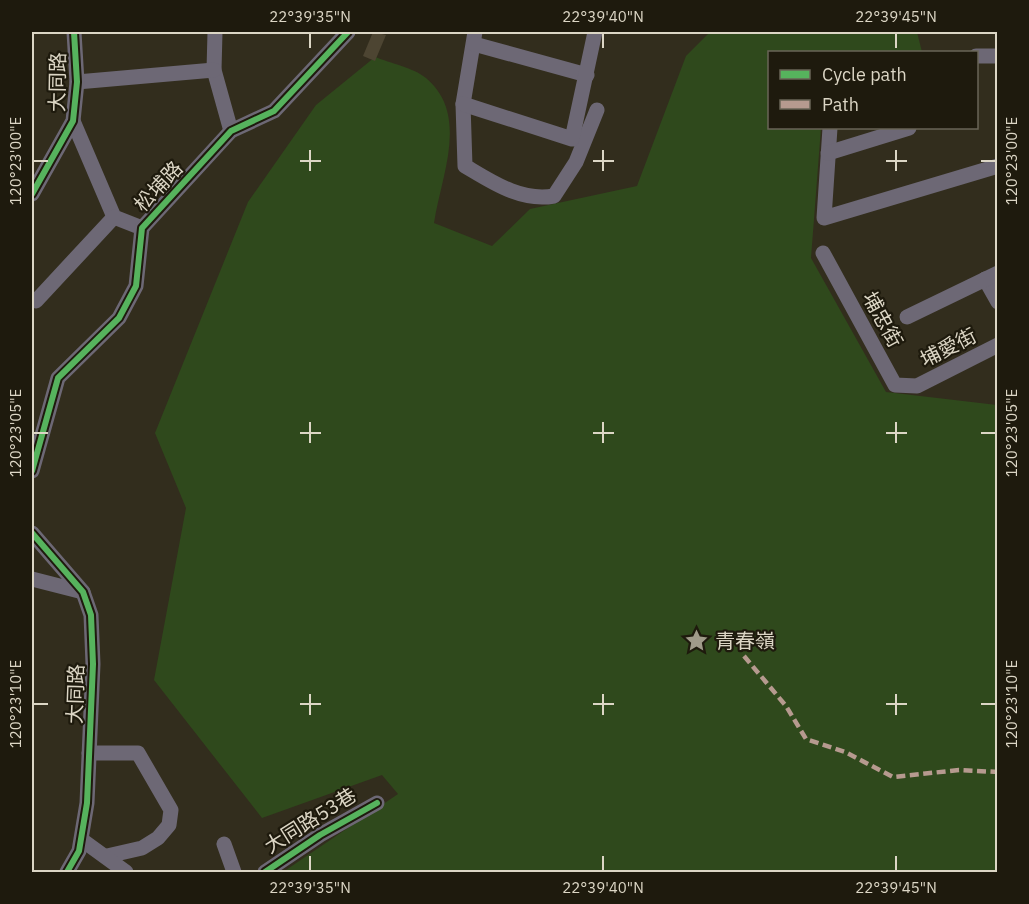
<svg xmlns="http://www.w3.org/2000/svg" width="1029" height="904" viewBox="0 0 1029 904" font-family="'IBM Plex Sans','Noto Sans TC',sans-serif">
	<style>
		.green { fill: #2f491c }
		.building { fill: #4d4532 }
		.lines { fill: none; stroke-linecap: round; stroke-linejoin: round }
		.minor { stroke: #6d6875; stroke-width: 15 }
		.quiet { stroke: #b69a8f; stroke-width: 4.5; stroke-dasharray: 9 4.5; stroke-linecap: butt }
		.cycleway-casing { stroke: #1e1a0d; stroke-width: 10 }
		.cycleway { stroke: #56b35d; stroke-width: 6 }
		.ticks { fill: none; stroke: #dcd6c5; stroke-width: 2 }
		.labels { text-anchor: middle; dominant-baseline: central; stroke-width: 4.5; stroke-linejoin: round; paint-order: stroke }
		.street-label { font-size: 20px; fill: #dcd6c5; stroke: #1e1a0d }
		.poi-label { font-size: 20px; fill: #dcd6c5; stroke: #1e1a0d; text-anchor: start }
		.neatline { fill: none; stroke: #dcd6c5; stroke-width: 2 }
		.ticks-label { font-size: 15px; text-anchor: middle; fill: #dcd6c5 }
	</style>
	<rect width="100%" height="100%" fill="#322d1d"/>
	<!-- green -->
	<path class="green" d="M 710,32 L 917,32 L 922,52 L 770,52 L 770,128 L 821,128 L 811,258 L 886,392 L 997,405 L 997,872 L 283,872 L 398,794 L 382,775 L 262,818 L 154,680 L 186,508 L 155,433 L 248,202 L 316,105 L 375,57 C 390,63 414,68 426,78 C 470,115 441,176 434,223 L 492,246 L 530,209 L 637,186 L 686,56 Z"/>
	<!-- building -->
	<path class="building" d="M 373,32 L 386,35 L 375,61 L 363,56 Z"/>
	<g class="lines">
		<!-- minor -->
		<g class="minor">
			<path d="M 215,32 L 214,70 L 231,131"/>
			<path d="M 475,32 L 463,104 L 465,166 C 492,182 521,202 554,196 L 576,162 L 597,110"/>
			<path d="M 474,44 L 587,75"/>
			<path d="M 976,56 L 998,56"/>
			<path d="M 77,82 L 214,70"/>
			<path d="M 463,104 L 572,139 L 595,32"/>
			<path d="M 73,121 L 114,217 L 142,228"/>
			<path d="M 830,128 L 824,218 L 998,166"/>
			<path d="M 828,153 L 909,128"/>
			<path d="M 32,194 L 73,121 L 77,82 L 74,32"/>
			<path d="M 823,253 L 895,385 L 917,386 L 998,345"/>
			<path d="M 985,279 L 998,302"/>
			<path d="M 36,301 L 114,217"/>
			<path d="M 907,317 L 998,273"/>
			<path d="M 32,471 L 58,378 L 119,318 L 136,286 L 142,228 L 231,131 L 274,111 L 348,32"/>
			<path d="M 32,533 L 83,592 L 91,615 L 93,664 L 87,803 L 79,851 L 67,872"/>
			<path d="M 32,579 L 83,592"/>
			<path d="M 89,753 L 138,753 L 171,810 L 169,825 L 158,838 L 142,848 L 107,856"/>
			<path d="M 82,840 L 126,872"/>
			<path d="M 224,844 L 234,872"/>
			<path d="M 265,872 L 320,835 L 377,803"/>
		</g>
		<!-- quiet -->
		<path class="quiet" d="M 744,656 L 786,706 L 806,739 L 845,752 L 893,777 L 959,770 L 998,772"/>
		<defs>
			<g id="cycleway">
				<path d="M 32,194 L 73,121 L 77,82 L 74,32"/>
				<path d="M 32,471 L 58,378 L 119,318 L 136,286 L 142,228 L 231,131 L 274,111 L 348,32"/>
				<path d="M 32,533 L 83,592 L 91,615 L 93,664 L 87,803 L 79,851 L 67,872"/>
				<path d="M 265,872 L 320,835 L 377,803"/>
			</g>
		</defs>
		<!-- cycleway casing -->
		<use href="#cycleway" class="cycleway-casing"/>
		<!-- cycleway -->
		<use href="#cycleway" class="cycleway"/>
	</g>
	<!-- ticks -->
	<path class="ticks" d="M 310,33 L 310,48M 603,33 L 603,48M 896,33 L 896,48M 310,150 L 310,171M 603,150 L 603,171M 896,150 L 896,171M 33,161 L 48,161M 300,161 L 321,161M 593,161 L 614,161M 886,161 L 907,161M 981,161 L 996,161M 310,422 L 310,443M 603,422 L 603,443M 896,422 L 896,443M 33,433 L 48,433M 300,433 L 321,433M 593,433 L 614,433M 886,433 L 907,433M 981,433 L 996,433M 310,694 L 310,715M 603,694 L 603,715M 896,694 L 896,715M 33,704 L 48,704M 300,704 L 321,704M 593,704 L 614,704M 886,704 L 907,704M 981,704 L 996,704M 310,856 L 310,871M 603,856 L 603,871M 896,856 L 896,871"/>
	<!-- icons -->
	<defs>
		<symbol id="sight-bare" viewBox="-9 -9 18 18"><path d="M0-6L1.8-2.2L6-1.7L2.9 1.2L3.7 5.4L0 3.3L-3.7 5.4L-2.9 1.2L-6-1.7L-1.8-2.2Z" fill="#a09b8a" stroke="#1e1a0d" stroke-width="2.5" paint-order="stroke"/></symbol>
	</defs>
	<g fill-rule="evenodd">
		<use href="#sight-bare" x="680" y="624" width="33" height="33"/>
	</g>
	<g class="labels">
		<!-- street labels -->
		<g class="street-label">
			<text transform="translate(57 82) rotate(-89)">大同路</text>
			<text transform="translate(158 186) rotate(-47)">松埔路</text>
			<text transform="translate(883 319) rotate(61)">埔忠街</text>
			<text transform="translate(948 347) rotate(-27)">埔愛街</text>
			<text transform="translate(75 694) rotate(-88)">大同路</text>
			<text transform="translate(310 820) rotate(-32)">大同路53巷</text>
		</g>
		<!-- poi labels -->
		<g class="poi-label">
			<text x="715" y="640">青春嶺</text>
		</g>
	</g>
	<!-- border -->
	<rect width="1029" height="904" fill="none" stroke="#1e1a0d" stroke-width="66"/>
	<!-- legend -->
	<rect x="768" y="51" width="210" height="78" fill="#1e1a0d" stroke="#6a6557" stroke-width="1.5"/>
	<rect x="780" y="70" width="30" height="9" fill="#56b35d" stroke="#6a6557" stroke-width="1.5"/>
	<text x="822" y="81" font-size="18" fill="#dcd6c5">Cycle path</text>
	<rect x="780" y="100" width="30" height="9" fill="#b69a8f" stroke="#6a6557" stroke-width="1.5"/>
	<text x="822" y="111" font-size="18" fill="#dcd6c5">Path</text>
	<rect x="33" y="33" width="963" height="838" class="neatline"/>
	<g class="ticks-label">
		<text x="310" y="22">22°39'35"N</text>
		<text x="603" y="22">22°39'40"N</text>
		<text x="896" y="22">22°39'45"N</text>
		<text transform="translate(1012 161) rotate(-90)" y="5">120°23'00"E</text>
		<text transform="translate(16 161) rotate(-90)" y="5">120°23'00"E</text>
		<text transform="translate(1012 433) rotate(-90)" y="5">120°23'05"E</text>
		<text transform="translate(16 433) rotate(-90)" y="5">120°23'05"E</text>
		<text transform="translate(1012 704) rotate(-90)" y="5">120°23'10"E</text>
		<text transform="translate(16 704) rotate(-90)" y="5">120°23'10"E</text>
		<text x="310" y="893">22°39'35"N</text>
		<text x="603" y="893">22°39'40"N</text>
		<text x="896" y="893">22°39'45"N</text>
	</g>
</svg>
